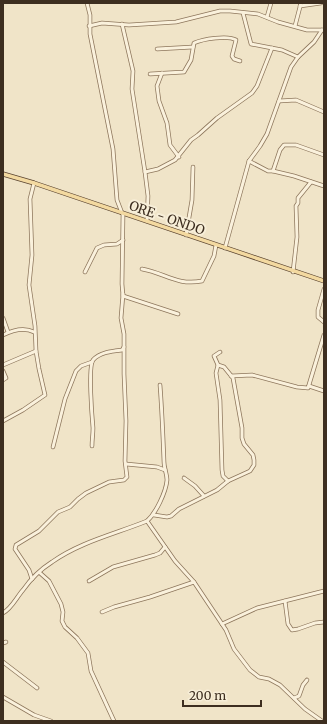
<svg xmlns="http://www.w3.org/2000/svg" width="327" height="724" viewBox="0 0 327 724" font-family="Merriweather,serif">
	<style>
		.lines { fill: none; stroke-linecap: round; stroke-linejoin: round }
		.minor-casing { stroke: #8d765c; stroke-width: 4.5 }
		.major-casing { stroke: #5b4430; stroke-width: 5 }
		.minor { stroke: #faf1dc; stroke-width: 3 }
		.major { stroke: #f3d9a0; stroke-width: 3.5 }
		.labels { text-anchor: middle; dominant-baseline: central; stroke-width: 4; stroke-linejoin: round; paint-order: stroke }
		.street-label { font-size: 13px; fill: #3d2e20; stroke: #f7eed8 }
	</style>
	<rect width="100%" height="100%" fill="#f0e4c8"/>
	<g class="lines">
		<defs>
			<g id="minor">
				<path d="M 87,3 L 90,15 L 90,34 L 113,149 L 117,200 L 122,213"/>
				<path d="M 300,6 L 321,3"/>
				<path d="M 243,13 L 251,44 L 282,50 L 298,57"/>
				<path d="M 267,17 L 271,3"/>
				<path d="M 122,24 L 133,71 L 132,89 L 145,172 L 148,196 L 147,221"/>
				<path d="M 89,26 L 102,23 L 129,25 L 176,22 L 220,11 L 230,11 L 258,14 L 278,22 L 307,30 L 324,30"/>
				<path d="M 295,26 L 301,3"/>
				<path d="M 157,49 L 193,47"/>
				<path d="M 162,73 L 157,86 L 159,101 L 167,123 L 170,145 L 179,157"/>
				<path d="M 150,74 L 184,72 L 191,60 L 194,43 C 203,39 228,35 236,40 L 232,56 L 234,59 L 240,61"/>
				<path d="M 279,101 L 296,100 L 324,112"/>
				<path d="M 249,161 L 268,171 L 273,171 L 294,176 L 324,186"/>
				<path d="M 273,171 L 280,150 L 284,145 L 296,145 L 324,155"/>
				<path d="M 145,172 L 158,169 L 175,160 L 191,140 L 198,135 L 217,118 L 252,93 L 257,86 L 272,48"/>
				<path d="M 123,214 L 122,284 L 123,296 L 178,314"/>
				<path d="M 186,235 L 192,200 L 193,167"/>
				<path d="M 225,248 L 249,161 L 260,146 L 267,134 L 291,67 L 298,57 L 314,42 L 322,30"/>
				<path d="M 142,269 C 165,273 177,286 202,281 L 214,256 L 216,245"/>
				<path d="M 85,272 L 97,248 L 104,245 L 117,244 L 123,240"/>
				<path d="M 293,272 L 297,237 L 296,206 L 298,203 L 298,198 L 311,182"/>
				<path d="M 324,289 L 318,310 L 318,317 L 324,322"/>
				<path d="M 3,318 L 8,332"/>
				<path d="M 3,335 C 13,330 24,327 34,332"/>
				<path d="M 3,365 L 36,351"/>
				<path d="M 218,365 L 216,373 L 220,400 L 222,470 L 223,476 L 228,481"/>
				<path d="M 3,371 L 6,378 L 3,380"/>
				<path d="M 231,376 L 252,375 L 297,387 L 308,388 L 324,335"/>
				<path d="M 309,386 L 324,391"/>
				<path d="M 3,421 L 23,410 L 45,395 L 39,369 L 36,351 L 35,326 L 29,285 L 32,255 L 30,199 L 34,183"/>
				<path d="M 92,446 C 92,440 93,434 93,428 C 92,417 88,367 93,360 C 100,352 113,351 122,350 L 124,347"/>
				<path d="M 53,447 L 65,399 L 76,371 L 81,366 L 92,362"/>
				<path d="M 126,464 L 157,467 L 165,470"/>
				<path d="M 184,478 L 195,486 L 204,496"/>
				<path d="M 154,515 L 167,517 L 171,516 L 179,509 L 217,490 L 228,481 L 250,471 L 254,465 L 254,460 L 253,455 L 244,444 L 242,438 L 242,428 L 233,378 L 224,367 L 218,365 L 214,356 L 220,352"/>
				<path d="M 147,521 L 175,561 L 194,582"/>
				<path d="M 40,573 L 49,581 L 61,604 L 63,612 L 62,621 L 65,627 L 77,638 L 88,653 L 91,671 L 114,721"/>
				<path d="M 32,579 L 29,570 L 15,549 L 16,545 L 39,531 L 58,512 L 70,507 L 78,499 L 86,493 L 109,482 L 124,480 L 127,477 L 125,461 L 126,421 L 124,374 L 124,334 L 121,318 L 123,294"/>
				<path d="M 89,581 L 113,567 L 155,555 L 160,553 L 165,547"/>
				<path d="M 285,601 L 288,624 L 292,630 L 298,629 L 315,623 L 324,622"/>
				<path d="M 102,612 L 114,607 L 150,597 L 194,582 L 226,630 L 234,649 L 250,670 L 259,677 L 269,679 L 280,685 L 305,709 L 322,721"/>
				<path d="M 3,613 C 12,608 16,598 23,590 C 30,580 41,569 52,562 C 80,542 115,534 147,521 C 156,513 166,492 167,480 C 167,474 164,468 164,462 C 163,436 162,411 160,385"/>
				<path d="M 222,624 L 257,608 L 324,591"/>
				<path d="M 3,643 L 6,642"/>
				<path d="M 3,662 L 37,688"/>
				<path d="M 3,697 L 34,715 L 51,721"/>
				<path d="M 294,698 L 299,696 L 303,685 L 307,680"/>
			</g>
			<path id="major" d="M 3,174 L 34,183 L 324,281"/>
		</defs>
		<!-- minor casing -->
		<use href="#minor" class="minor-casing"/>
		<!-- major casing -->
		<use href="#major" class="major-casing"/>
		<!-- minor -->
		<use href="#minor" class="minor"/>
		<!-- major -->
		<use href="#major" class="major"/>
	</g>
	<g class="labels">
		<!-- street labels -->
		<g class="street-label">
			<text transform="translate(167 218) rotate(19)">ORE - ONDO</text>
		</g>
	</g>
	<!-- border -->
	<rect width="327" height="724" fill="none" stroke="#3d2e20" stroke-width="8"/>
	<!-- scale -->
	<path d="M183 700v6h78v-6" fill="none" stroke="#3d2e20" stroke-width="2"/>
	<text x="189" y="700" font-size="12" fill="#3d2e20" stroke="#f7eed8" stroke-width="3" paint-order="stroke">200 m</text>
</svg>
